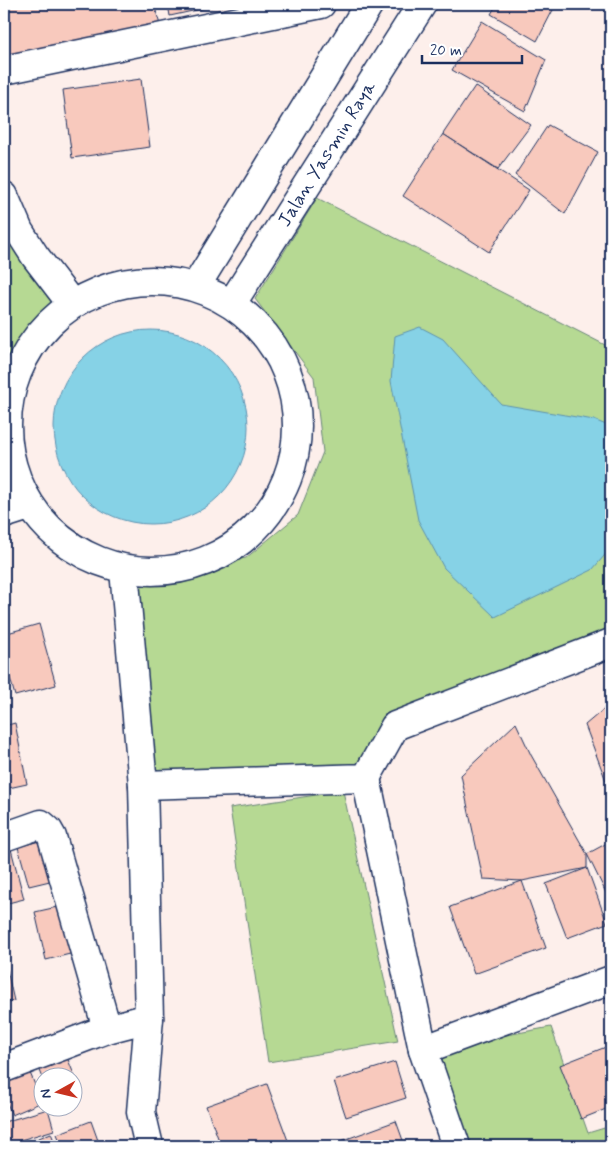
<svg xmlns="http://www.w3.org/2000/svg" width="615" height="1150" viewBox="0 0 615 1150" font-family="Mynerve,sans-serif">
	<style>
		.green { fill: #b6d993; stroke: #688478 }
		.water { fill: #86d2e6; stroke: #5b91b0 }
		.building { fill: #f8c9bd; stroke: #1b2f5e }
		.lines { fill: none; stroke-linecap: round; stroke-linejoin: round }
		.street-casing { stroke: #1b2f5e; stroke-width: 31 }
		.secondary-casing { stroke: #1b2f5e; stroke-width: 31 }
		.street { stroke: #fff; stroke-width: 28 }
		.secondary { stroke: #fff; stroke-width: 28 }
		.labels { text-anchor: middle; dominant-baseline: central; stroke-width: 4.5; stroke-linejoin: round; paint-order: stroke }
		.street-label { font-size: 19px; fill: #1b2f5e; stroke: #fff }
	</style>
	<rect width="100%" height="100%" fill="#fdefeb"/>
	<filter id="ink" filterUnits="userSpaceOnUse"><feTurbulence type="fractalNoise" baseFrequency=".02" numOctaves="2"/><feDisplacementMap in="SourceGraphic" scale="10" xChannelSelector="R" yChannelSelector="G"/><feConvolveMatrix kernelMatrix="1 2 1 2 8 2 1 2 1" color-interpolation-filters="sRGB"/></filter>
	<g filter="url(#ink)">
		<!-- green -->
		<g class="green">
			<path d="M 4,196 L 71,303 L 25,353 L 13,382 L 6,413 L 8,447 L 29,506 L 4,513 Z"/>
			<path d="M 317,198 L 611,348 L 611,627 L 391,722 L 366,778 L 143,785 L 124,570 L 160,573 L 246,558 L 298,515 L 323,452 L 314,377 L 255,299 Z"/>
			<path d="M 343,791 L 398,1041 L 268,1062 L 230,808 Z"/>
			<path d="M 551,1027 L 588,1133 L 611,1126 L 611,1146 L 456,1146 L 423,1050 Z"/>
		</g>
		<!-- water -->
		<g class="water">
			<path d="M 420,327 L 443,339 L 501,404 L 594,420 L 611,427 L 611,548 L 592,570 L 495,617 L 444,568 L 418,520 L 391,381 L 395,336 Z"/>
			<circle cx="151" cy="427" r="97"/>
		</g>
		<!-- building -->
		<g class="building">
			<path d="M 4,4 L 154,4 L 165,42 L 4,85 Z"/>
			<path d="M 168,4 L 224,4 L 170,16 Z"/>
			<path d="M 497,4 L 551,4 L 555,6 L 537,41 L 491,14 Z"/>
			<path d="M 482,21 L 546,60 L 525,111 L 452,70 Z"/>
			<path d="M 141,79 L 150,147 L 72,158 L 63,90 Z"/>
			<path d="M 475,86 L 531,125 L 498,169 L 443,134 Z"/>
			<path d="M 548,125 L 598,152 L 565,214 L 515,175 Z"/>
			<path d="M 443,134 L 529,190 L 489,252 L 403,196 Z"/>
			<path d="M 39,624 L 56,685 L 15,696 L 4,656 L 4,634 Z"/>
			<path d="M 611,703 L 611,794 L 585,725 Z"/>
			<path d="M 15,723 L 27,784 L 4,789 L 4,726 Z"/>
			<path d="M 516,723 L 531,755 L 587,854 L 587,868 L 522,881 L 483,879 L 461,775 Z"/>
			<path d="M 43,840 L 54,880 L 29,886 L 18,847 Z"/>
			<path d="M 611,841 L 611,903 L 587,854 Z"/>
			<path d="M 11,849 L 24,899 L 4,904 L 4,851 Z"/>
			<path d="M 587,868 L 607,923 L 567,938 L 546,884 Z"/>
			<path d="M 522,881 L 546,948 L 474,974 L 450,907 Z"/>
			<path d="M 66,905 L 78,952 L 46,960 L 35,912 Z"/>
			<path d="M 7,970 L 14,1001 L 4,1003 L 4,971 Z"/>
			<path d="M 611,1045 L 611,1107 L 581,1119 L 560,1065 Z"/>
			<path d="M 67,1057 L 81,1092 L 72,1095 L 72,1078 L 43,1078 L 39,1068 Z"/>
			<path d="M 395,1062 L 406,1098 L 346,1117 L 334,1081 Z"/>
			<path d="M 28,1068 L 42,1102 L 12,1115 L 4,1096 L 4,1079 Z"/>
			<path d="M 267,1084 L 290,1146 L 221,1146 L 206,1106 Z"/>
			<path d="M 48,1109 L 54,1130 L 4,1145 L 4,1122 Z"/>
			<path d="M 91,1121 L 100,1146 L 62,1146 L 57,1134 Z"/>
			<path d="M 396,1121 L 405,1146 L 333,1146 L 333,1144 Z"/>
			<path d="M 51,1133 L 56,1146 L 22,1146 L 22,1145 Z"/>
		</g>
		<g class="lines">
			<defs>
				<g id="street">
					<path d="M 4,70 L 321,4"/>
					<path d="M 4,196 L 19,231 L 35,256 L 71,303"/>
					<path d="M 124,570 L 143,785 L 149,1018 L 141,1112 L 149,1146"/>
					<path d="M 366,778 L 423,1050 L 456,1146"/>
					<path d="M 143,785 L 366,778 L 395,726 L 611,643"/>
					<path d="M 4,837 L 41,824 L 48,830 L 52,837 L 107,1029"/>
					<path d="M 423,1050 L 611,980"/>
					<path d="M 4,1068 L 107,1029 L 149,1018"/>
				</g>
				<g id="secondary">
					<circle cx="152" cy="426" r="145"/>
					<path d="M 196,286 L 369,4"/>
					<path d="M 232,303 L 422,4"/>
					<path d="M 4,514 L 29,506"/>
				</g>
			</defs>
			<!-- street casing -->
			<use href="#street" class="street-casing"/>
			<!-- secondary casing -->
			<use href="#secondary" class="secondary-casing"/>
			<!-- street -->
			<use href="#street" class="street"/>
			<!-- secondary -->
			<use href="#secondary" class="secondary"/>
		</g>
	</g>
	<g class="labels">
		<!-- street labels -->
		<g class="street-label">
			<text transform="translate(327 154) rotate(-58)">Jalan Yasmin Raya</text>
		</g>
	</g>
	<!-- margin -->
	<rect width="615" height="1150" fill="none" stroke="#fff" stroke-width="20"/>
	<rect x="10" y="10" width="595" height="1130" fill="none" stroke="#1b2f5e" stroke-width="2" filter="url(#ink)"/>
	<!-- north arrow -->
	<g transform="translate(58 1092) rotate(262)"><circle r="24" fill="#ffffff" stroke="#a4acbf"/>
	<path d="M0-4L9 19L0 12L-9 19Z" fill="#c8321e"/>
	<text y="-8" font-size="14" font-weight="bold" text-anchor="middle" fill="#1b2f5e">N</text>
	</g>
	<!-- scale -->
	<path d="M422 55v8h100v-8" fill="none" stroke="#1b2f5e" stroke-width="2.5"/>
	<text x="430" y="55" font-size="15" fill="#1b2f5e" stroke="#ffffff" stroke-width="4" paint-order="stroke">20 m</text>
</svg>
